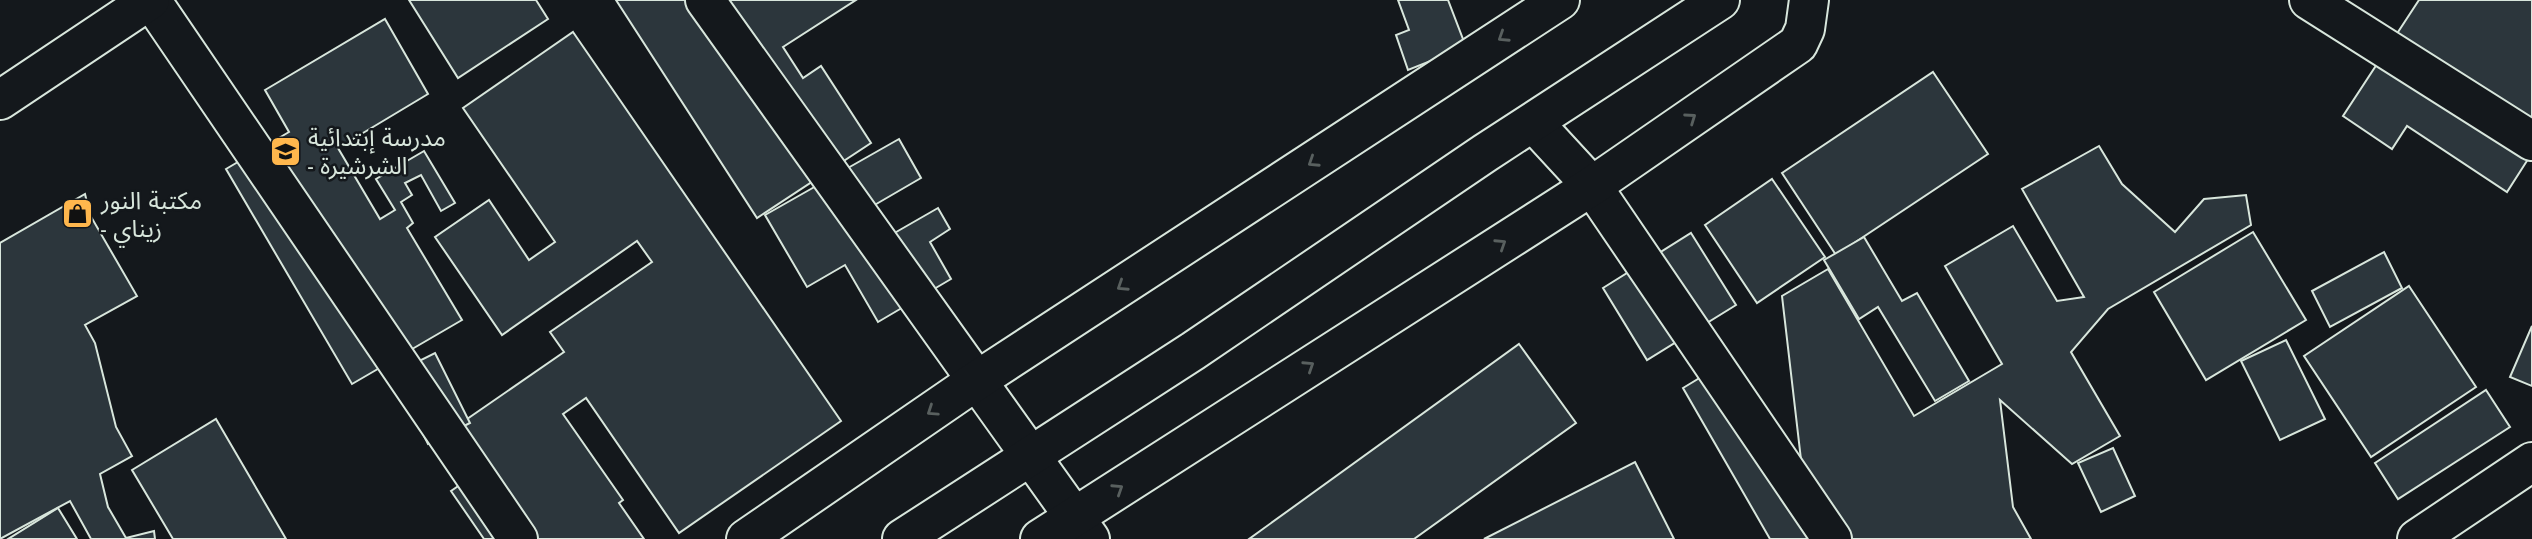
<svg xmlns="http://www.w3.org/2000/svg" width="2532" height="539" viewBox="0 0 2532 539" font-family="Jost,'Noto Sans Arabic',sans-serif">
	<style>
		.building { fill: #2c363c; stroke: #d8e6dc; stroke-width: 2 }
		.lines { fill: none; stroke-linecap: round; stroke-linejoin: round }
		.minor-casing { stroke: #d8e6dc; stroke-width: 42 }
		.tertiary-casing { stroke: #d8e6dc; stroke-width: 42 }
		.primary-casing { stroke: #d8e6dc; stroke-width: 42 }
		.minor { stroke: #14181c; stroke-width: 38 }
		.tertiary { stroke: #14181c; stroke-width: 38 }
		.primary { stroke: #14181c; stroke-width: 38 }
		.oneway { stroke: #59605f }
		.labels { text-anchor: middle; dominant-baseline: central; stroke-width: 5; stroke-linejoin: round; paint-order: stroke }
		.poi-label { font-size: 24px; fill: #d8e6dc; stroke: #14181c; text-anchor: start }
	</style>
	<rect width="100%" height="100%" fill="#14181c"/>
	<!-- building -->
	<g class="building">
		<path d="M 409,0 L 536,0 L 548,19 L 458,78 Z"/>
		<path d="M 616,0 L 856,0 L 783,47 L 803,78 L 821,66 L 871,143 L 757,218 Z"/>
		<path d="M 1398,0 L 1448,0 L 1466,47 L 1408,70 L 1396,35 L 1409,30 Z"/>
		<path d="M 2419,0 L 2532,0 L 2532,153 L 2507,192 L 2407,126 L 2392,149 L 2343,116 Z"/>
		<path d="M 385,19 L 428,94 L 338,148 L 380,219 L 395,210 L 376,179 L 424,151 L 455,203 L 441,211 L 421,175 L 405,183 L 412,195 L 401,202 L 413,223 L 407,228 L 462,320 L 352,384 L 226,169 L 289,132 L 265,90 Z"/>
		<path d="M 573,32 L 841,421 L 679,533 L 586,398 L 563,414 L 623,500 L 619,503 L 644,539 L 484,539 L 451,491 L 486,467 L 457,426 L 564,352 L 550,332 L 652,262 L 637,241 L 502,335 L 435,237 L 489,200 L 529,260 L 555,242 L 463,108 Z"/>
		<path d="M 1933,72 L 1988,154 L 1836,255 L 1782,173 Z"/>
		<path d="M 899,139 L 921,178 L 866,210 L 884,239 L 938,208 L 950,229 L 930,242 L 951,279 L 878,322 L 845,265 L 807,287 L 765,215 Z"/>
		<path d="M 2099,146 L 2122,184 L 2175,232 L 2204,199 L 2246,195 L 2251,225 L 2108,309 L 2071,352 L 2120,436 L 2072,464 L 2000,400 L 2013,507 L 2031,539 L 1770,539 L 1683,388 L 1731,359 L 1805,494 L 1782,296 L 1828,269 L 1914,416 L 2002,364 L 1945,266 L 2013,226 L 2057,301 L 2084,297 L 2022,189 Z"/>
		<path d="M 1772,179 L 1825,257 L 1757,303 L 1705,225 Z"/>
		<path d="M 85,194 L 90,215 L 137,296 L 85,325 L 95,343 L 116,427 L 132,456 L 100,474 L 108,507 L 126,538 L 154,531 L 155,539 L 91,539 L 70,501 L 0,539 L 0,243 Z"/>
		<path d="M 2253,232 L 2306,320 L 2206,380 L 2154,292 Z"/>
		<path d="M 1691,233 L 1736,305 L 1647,360 L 1603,288 Z"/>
		<path d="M 1864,237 L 1902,301 L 1917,293 L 1969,381 L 1935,401 L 1878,307 L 1859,319 L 1824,260 Z"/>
		<path d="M 2384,252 L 2402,288 L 2330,327 L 2312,291 Z"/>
		<path d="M 2409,286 L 2476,387 L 2371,457 L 2304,356 Z"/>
		<path d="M 2532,326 L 2532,386 L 2510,377 Z"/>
		<path d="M 2286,340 L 2325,419 L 2280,440 L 2241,361 Z"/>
		<path d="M 1519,344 L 1576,423 L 1414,539 L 1249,539 Z"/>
		<path d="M 435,353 L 470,423 L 428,444 L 393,374 Z"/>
		<path d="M 2486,390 L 2510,427 L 2398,499 L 2375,463 Z"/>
		<path d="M 216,419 L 286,539 L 173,539 L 132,470 Z"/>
		<path d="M 2113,448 L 2135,496 L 2101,512 L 2078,463 Z"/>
		<path d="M 1635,462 L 1674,539 L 1484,539 Z"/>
		<path d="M 58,508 L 77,539 L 8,539 Z"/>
	</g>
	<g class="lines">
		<defs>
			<g id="minor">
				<path d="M 151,0 L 518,539"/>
				<path d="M 705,0 L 1090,539"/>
				<path d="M 1534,123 L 1592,186 L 1832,539"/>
				<path d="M 746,539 L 976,381 L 1560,0"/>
				<path d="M 1040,539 L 1592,186 L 1798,44 L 1805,29 L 1809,0"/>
				<path d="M 2417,539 L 2532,462"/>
			</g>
			<path id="tertiary" d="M 0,100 L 150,0"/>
			<g id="primary">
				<path d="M 2309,0 L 2532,141"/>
				<path d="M 902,539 L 1193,351 L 1485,153 L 1720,0"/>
			</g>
		</defs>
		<!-- minor casing -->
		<use href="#minor" class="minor-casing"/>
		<!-- tertiary casing -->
		<use href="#tertiary" class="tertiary-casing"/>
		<!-- primary casing -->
		<use href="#primary" class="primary-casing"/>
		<!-- minor -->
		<use href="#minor" class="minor"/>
		<!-- tertiary -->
		<use href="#tertiary" class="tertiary"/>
		<!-- primary -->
		<use href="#primary" class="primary"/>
	</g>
	<!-- one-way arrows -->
	<defs><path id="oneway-chevron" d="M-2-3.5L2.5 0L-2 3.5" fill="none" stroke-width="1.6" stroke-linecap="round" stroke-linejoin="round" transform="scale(1.75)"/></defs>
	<g class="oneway">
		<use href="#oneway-chevron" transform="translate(1503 37) rotate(147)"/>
		<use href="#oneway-chevron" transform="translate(1691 118) rotate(-35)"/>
		<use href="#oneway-chevron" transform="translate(1313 162) rotate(147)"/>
		<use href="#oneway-chevron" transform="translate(1501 244) rotate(-33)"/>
		<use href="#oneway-chevron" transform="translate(1122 286) rotate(147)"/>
		<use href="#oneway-chevron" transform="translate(1309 366) rotate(-33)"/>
		<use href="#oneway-chevron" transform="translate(932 411) rotate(146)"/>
		<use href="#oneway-chevron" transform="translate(1118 489) rotate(-33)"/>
	</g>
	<!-- icons -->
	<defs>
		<symbol id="school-square" viewBox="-11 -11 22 22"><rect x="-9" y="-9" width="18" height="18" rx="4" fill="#ffb74d" stroke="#14181c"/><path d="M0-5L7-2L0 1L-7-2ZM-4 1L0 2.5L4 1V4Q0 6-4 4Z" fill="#111"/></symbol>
		<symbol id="shop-square" viewBox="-11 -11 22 22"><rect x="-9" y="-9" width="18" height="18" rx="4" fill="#ffb74d" stroke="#14181c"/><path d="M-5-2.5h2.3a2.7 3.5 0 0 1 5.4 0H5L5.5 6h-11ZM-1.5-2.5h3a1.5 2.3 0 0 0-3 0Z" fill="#111"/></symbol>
	</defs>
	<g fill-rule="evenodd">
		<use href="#school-square" x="268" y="134" width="35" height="35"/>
		<use href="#shop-square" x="60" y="196" width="35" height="35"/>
	</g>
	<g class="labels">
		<!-- poi labels -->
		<g class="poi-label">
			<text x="308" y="137">مدرسة إبتدائية<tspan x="308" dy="28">- الشرشيرة</tspan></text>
			<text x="101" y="200">مكتبة النور<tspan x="101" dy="28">- زيناي</tspan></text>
		</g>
	</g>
</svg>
